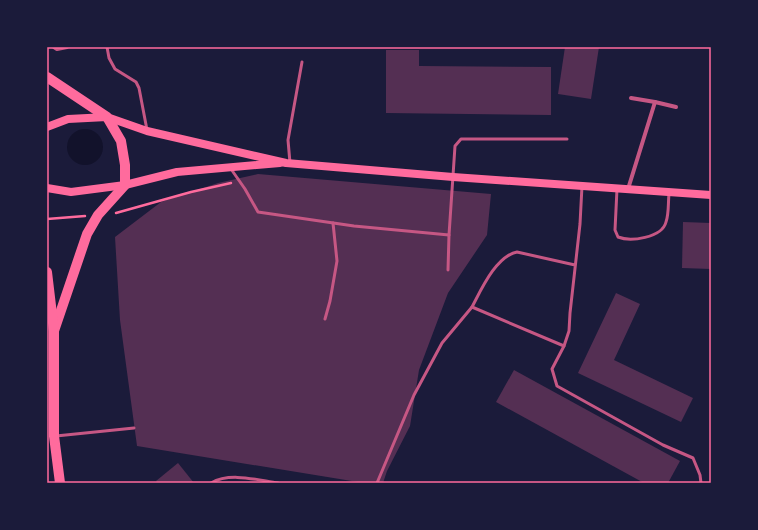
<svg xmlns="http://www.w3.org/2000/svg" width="758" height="530" viewBox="0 0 758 530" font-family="Commissioner,sans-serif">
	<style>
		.water { fill: #12122b }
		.building { fill: #542f53 }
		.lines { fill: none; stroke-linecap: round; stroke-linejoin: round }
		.path { stroke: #ff6b9d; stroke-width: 2.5 }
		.service { stroke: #c65784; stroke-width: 3 }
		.minor { stroke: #c65784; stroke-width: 4 }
		.secondary { stroke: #ff6b9d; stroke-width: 8 }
		.primary { stroke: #ff6b9d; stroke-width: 10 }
		.neatline { fill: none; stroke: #ff6b9d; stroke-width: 1.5 }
	</style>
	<rect width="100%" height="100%" fill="#1b1b3a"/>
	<!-- water -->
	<circle class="water" cx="85" cy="147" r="18"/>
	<!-- building -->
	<g class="building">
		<path d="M 565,47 L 599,47 L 591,99 L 558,94 Z"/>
		<path d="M 386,50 L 419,50 L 419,66 L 551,67 L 551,115 L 386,113 Z"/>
		<path d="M 258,174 L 491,194 L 487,235 L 448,293 L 419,370 L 410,426 L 387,471 L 383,483 L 364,483 L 137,446 L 120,320 L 115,237 L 161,202 L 218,183 Z"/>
		<path d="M 683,222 L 711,223 L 711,269 L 682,268 Z"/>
		<path d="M 616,293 L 640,304 L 614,360 L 693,398 L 681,422 L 578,373 Z"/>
		<path d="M 514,370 L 680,461 L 668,483 L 644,483 L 496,402 Z"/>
		<path d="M 178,463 L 194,483 L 158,483 L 156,481 Z"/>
	</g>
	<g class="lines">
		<!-- path -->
		<g class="path">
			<path d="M 116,213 L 191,192 L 231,183"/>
			<path d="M 47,219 L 85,216"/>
		</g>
		<!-- service -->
		<g class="service">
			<path d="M 107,47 L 109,58 L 115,69 L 136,82 L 139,88 L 147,130"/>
			<path d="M 290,163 L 288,140 L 302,62"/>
			<path d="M 231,169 L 245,189 L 258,212 L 354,226 L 449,235 L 455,146 L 461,139 L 567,139"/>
			<path d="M 617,189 L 615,230 L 618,237 C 630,242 662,238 666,222 C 669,214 668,203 669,194"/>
			<path d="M 575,265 L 517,252 C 496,256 481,290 472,307 L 564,346 L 569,331 L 570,313 L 580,224 L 582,186"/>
			<path d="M 448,270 L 449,235"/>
			<path d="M 325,319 L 330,301 L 337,261 L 333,223"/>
			<path d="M 564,346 L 552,369 L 557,386 L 663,445 L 693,458 L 700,475 L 701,483"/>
			<path d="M 56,436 L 134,428"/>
			<path d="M 211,483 C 230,472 257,480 278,483"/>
			<path d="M 377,483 L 414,395 L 442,343 L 472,307"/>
		</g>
		<!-- minor -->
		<g class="minor">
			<path d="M 54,47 L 57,49 L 67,47"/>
			<path d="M 631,98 L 655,102"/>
			<path d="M 628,189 L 655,102 L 676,107"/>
		</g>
		<!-- secondary -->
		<g class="secondary">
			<path d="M 47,127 L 68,119 L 107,117 L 147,131 L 286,163 L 453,177 L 711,195"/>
			<path d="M 47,188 L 71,192 L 125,185 L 177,172 L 280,163"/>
		</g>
		<!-- primary -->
		<g class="primary">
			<path d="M 47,77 L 107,117 L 121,141 L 125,165 L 125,185 L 98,215 L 87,234 L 54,331"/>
			<path d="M 47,272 L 54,331 L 54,436 L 60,483"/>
		</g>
	</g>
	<!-- border -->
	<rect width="758" height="530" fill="none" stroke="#1b1b3a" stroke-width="96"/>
	<rect x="48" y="48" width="662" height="434" class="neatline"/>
</svg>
